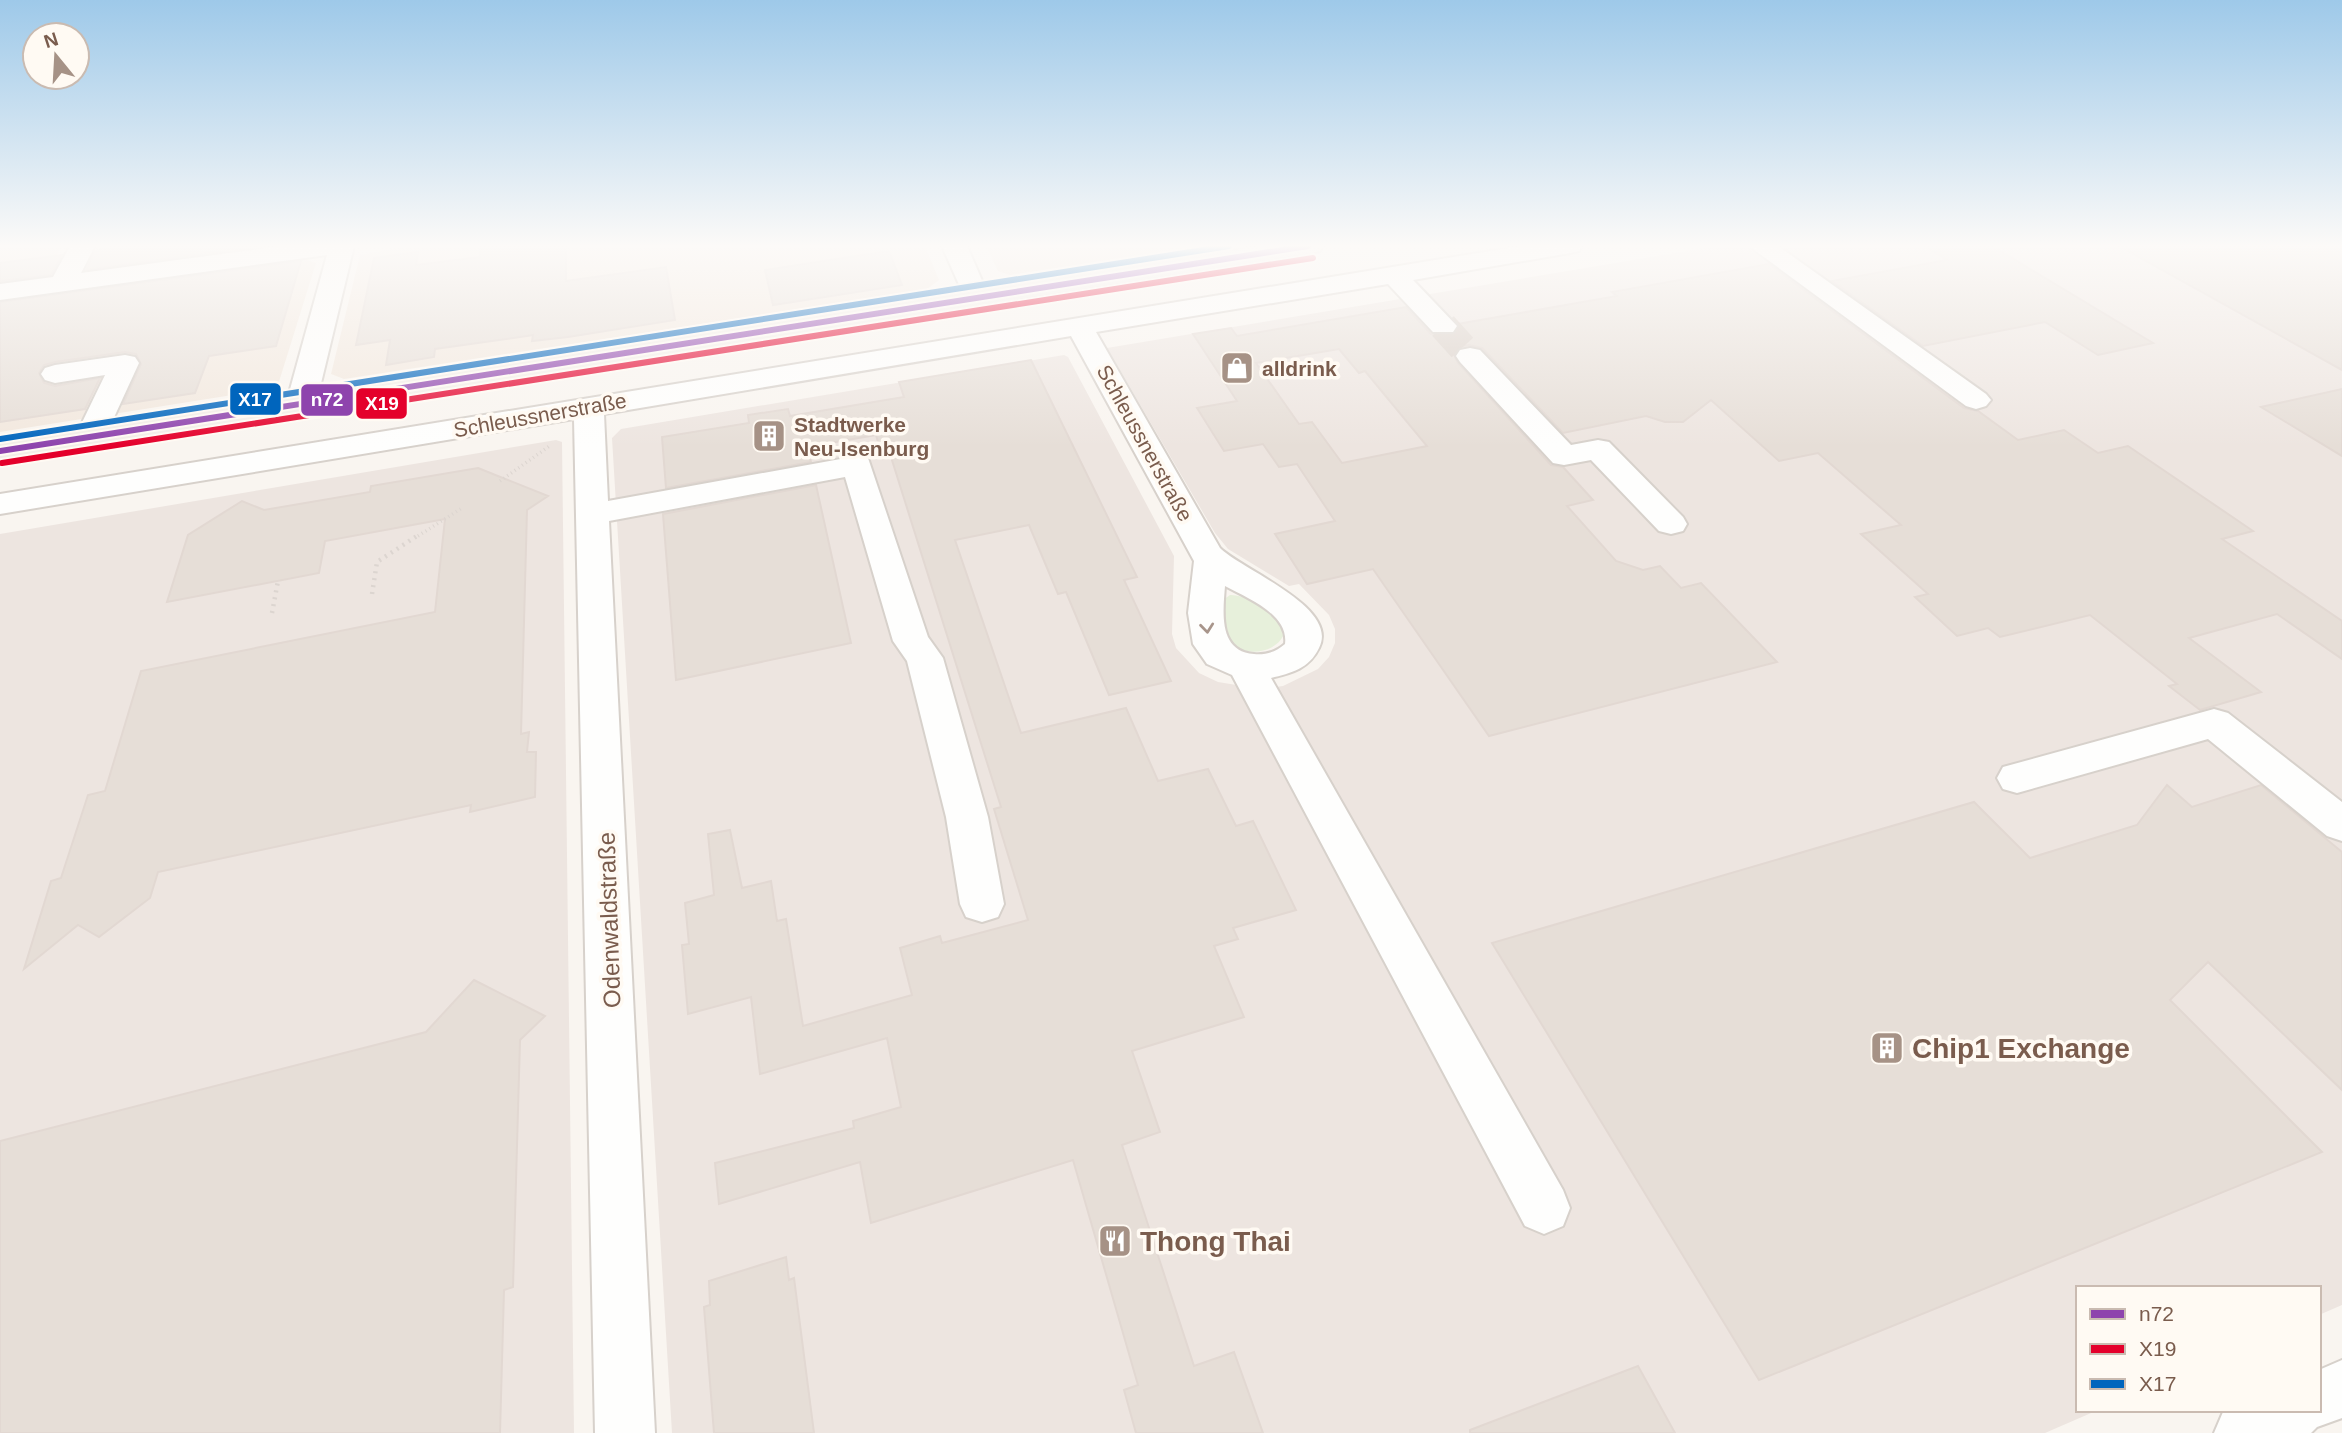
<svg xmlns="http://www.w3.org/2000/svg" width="2342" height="1433" viewBox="0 0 2342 1433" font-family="Arial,sans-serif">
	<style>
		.residential { fill: #f2e8de }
		.industrial { fill: #ede5e0 }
		.green { fill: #e7f0db }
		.building { fill: #e6ded7; stroke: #e2d8d2; stroke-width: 2; fill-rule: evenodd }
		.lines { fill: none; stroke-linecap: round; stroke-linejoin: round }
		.minor-tunnel { stroke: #d9cfc7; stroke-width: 29; stroke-dasharray: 29 14; stroke-linecap: butt }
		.minor-casing { stroke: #d7d1cb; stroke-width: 4 }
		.major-casing { stroke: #dad1cc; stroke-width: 4 }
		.path-far1 { stroke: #dcd5d0; stroke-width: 3.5; stroke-dasharray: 1 3.5; stroke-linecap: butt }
		.path { stroke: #dcd5d0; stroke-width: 4.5; stroke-dasharray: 2 5; stroke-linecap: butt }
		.minor { fill: #fefefd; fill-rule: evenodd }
		.major { fill: #f3eee8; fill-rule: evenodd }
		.bus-1-casing { stroke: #fffaf3; stroke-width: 10 }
		.bus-2-casing { stroke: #fffaf3; stroke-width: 10 }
		.bus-3-casing { stroke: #fffaf3; stroke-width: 10 }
		.bus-1 { stroke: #8e44ad; stroke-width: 6 }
		.bus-2 { stroke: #e4002b; stroke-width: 6 }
		.bus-3 { stroke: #0065bd; stroke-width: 6 }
		.oneway { stroke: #a8958b }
		.labels { text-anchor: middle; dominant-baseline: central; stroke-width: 7; stroke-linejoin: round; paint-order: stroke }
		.far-poi-label { font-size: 21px; font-weight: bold; fill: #7a5c4d; stroke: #fffaf3; text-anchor: start }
		.far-street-label { font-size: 21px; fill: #7a5c4d; stroke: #fffaf3 }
		.street-label { font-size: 24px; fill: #7a5c4d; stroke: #fffaf3 }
		.near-poi-label { font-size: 28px; font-weight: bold; fill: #7a5c4d; stroke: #fffaf3; text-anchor: start }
		.line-badge { stroke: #fffaf3; stroke-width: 2.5 }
		.badge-label { font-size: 19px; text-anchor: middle; font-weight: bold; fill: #fff }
	</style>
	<rect width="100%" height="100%" fill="#f9f5f0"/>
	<!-- residential -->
	<g class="residential">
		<path d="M 0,246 L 62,246 L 44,276 L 0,283 Z"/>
		<path d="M 100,246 L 282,246 L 90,271 L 88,268 Z"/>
		<path d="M 407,246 L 925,246 L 939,280 L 927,289 L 344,379 L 331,374 L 360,255 Z"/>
		<path d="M 986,246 L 1202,246 L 1010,275 L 998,271 Z"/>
		<path d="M 307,260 L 316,263 L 277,388 L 0,432 L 0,301 Z"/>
	</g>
	<!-- industrial -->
	<g class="industrial">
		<path d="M 1717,246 L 2342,246 L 2342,1305 L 2319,1315 L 2319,1288 L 2078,1288 L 2078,1410 L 2098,1410 L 2045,1433 L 672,1433 L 612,438 L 621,429 L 1064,355 L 1068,357 L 1174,556 L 1172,634 L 1176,648 L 1199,673 L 1218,682 L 1261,689 L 1283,686 L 1318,669 L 1329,657 L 1335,643 L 1335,629 L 1329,615 L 1299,584 L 1289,586 L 1228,549 L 1215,533 L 1107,348 Z"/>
		<path d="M 556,440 L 562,442 L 574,1433 L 0,1433 L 0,534 Z"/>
	</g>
	<!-- green -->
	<path class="green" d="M 1230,595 C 1248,594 1282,616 1284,634 C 1275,657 1233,658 1225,634 C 1222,624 1223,610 1223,600 Z"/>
	<!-- building -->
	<g class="building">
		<path d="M 113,246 L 258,246 L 86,270 L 95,251 Z"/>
		<path d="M 481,246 L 566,246 L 566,281 L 666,267 L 675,320 L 568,337 L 532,341 L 533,335 L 527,336 L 435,349 L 434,357 L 386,365 L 390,340 L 356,345 L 374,258 L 418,252 L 416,265 L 480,257 Z"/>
		<path d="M 1925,246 L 1992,246 L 2153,343 L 2098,355 L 2045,322 L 1923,346 L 1832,281 L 1947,260 Z"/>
		<path d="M 2119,246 L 2342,246 L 2342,370 Z"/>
		<path d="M 889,251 L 902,285 L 773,305 L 765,270 Z"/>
		<path d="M 62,255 L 51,275 L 0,281 L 0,263 Z"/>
		<path d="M 301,261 L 276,346 L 209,356 L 195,393 L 123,404 L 141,364 L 136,354 L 125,352 L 55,362 L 44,365 L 39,373 L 44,383 L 55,386 L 100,378 L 85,409 L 0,422 L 0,302 Z"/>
		<path d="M 1769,264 L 1964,408 L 1978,411 L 2018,440 L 2064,430 L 2098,453 L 2128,446 L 2253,531 L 2222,539 L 2342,621 L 2342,659 L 2277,614 L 2189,638 L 2261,692 L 2200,710 L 2169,686 L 2177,684 L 2090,615 L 2000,637 L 1988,628 L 1957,636 L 1915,597 L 1928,594 L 1861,534 L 1901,525 L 1818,453 L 1779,461 L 1711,400 L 1683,422 L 1665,422 L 1646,416 L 1563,433 L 1482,348 L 1469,345 L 1459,347 L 1454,355 L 1458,363 L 1551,465 L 1563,467 L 1593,500 L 1567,506 L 1616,561 L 1643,570 L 1660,566 L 1681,588 L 1701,583 L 1777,662 L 1489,736 L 1373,569 L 1307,584 L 1275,534 L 1335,521 L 1297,464 L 1279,467 L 1263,444 L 1224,451 L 1197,408 L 1237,401 L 1193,334 L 1231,328 L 1237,336 L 1406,307 L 1431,334 L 1453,335 L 1458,324 L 1617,296 L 1612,292 ZM 1339,349 L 1359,373 L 1365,371 L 1427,446 L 1342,463 L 1312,422 L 1299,424 L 1256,363 Z"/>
		<path d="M 1031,360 L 1137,577 L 1124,580 L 1171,681 L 1109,695 L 1066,592 L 1058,594 L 1029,525 L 955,540 L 1021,733 L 1126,708 L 1158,781 L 1208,769 L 1236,826 L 1253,821 L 1296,910 L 1233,928 L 1238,939 L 1214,946 L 1244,1017 L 1132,1051 L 1160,1132 L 1122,1145 L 1194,1366 L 1234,1352 L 1263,1433 L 1136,1433 L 1124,1390 L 1138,1385 L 1073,1160 L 871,1223 L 860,1162 L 719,1204 L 715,1163 L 854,1128 L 853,1121 L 901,1107 L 887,1038 L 760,1074 L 751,997 L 688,1014 L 682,945 L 689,944 L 685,903 L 714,895 L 708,834 L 730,830 L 742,888 L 771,881 L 777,921 L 786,919 L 803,1026 L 912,995 L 900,948 L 940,936 L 942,943 L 1028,920 L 994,809 L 1001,807 L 891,457 L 883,459 L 876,435 L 807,447 L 811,462 L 666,488 L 662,437 L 749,423 L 748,415 L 788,409 L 790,416 L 904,397 L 899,382 Z"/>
		<path d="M 2342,389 L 2342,456 L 2261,407 Z"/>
		<path d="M 478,468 L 548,496 L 527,510 L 521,734 L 529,732 L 527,752 L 536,752 L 535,797 L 470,812 L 471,805 L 158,872 L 150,898 L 99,937 L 78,925 L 24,969 L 51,881 L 61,878 L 88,795 L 105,791 L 141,671 L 435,612 L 445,519 L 325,541 L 319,573 L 167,602 L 188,535 L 242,501 L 264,510 L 370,492 L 371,486 Z"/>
		<path d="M 816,485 L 851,643 L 676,680 L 663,514 Z"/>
		<path d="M 2167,785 L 2192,807 L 2261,785 L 2342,852 L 2342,1090 L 2208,962 L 2170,1000 L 2322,1152 L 1759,1380 L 1492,943 L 1974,802 L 2030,858 L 2137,825 Z"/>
		<path d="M 474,980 L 545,1016 L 520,1040 L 513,1287 L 504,1290 L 500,1433 L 0,1433 L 0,1141 L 426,1032 Z"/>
		<path d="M 786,1257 L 789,1280 L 794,1278 L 814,1433 L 714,1433 L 704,1307 L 710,1305 L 709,1281 Z"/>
		<path d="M 1638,1366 L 1675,1433 L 1470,1433 L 1470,1430 Z"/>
	</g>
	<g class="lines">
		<!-- minor-tunnel -->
		<path class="minor-tunnel" d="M 1443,326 L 1470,356"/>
		<defs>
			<g id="minor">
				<path d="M 70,246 L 95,246 L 81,273 L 281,246 L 354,246 L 316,404 L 311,410 L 301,413 L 291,410 L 286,404 L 327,255 L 0,300 L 0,284 L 53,277 Z"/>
				<path d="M 942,246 L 967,246 L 990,299 L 986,305 L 968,305 Z"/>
				<path d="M 1521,246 L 1582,246 L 1579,251 L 1570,253 L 1413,280 L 1457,326 L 1453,332 L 1433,332 L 1388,284 L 1096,332 L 1220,548 C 1242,570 1340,607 1319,648 C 1309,669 1291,673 1271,678 L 1563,1190 L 1570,1208 L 1563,1226 L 1544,1234 L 1525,1226 L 1232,675 L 1207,664 L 1193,644 L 1188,613 L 1194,561 L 1071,336 L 604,414 L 608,501 L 857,456 L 868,458 L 928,637 L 943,658 L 988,817 L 1004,904 L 998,917 L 982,922 L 966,917 L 960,904 L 946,817 L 907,661 L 893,641 L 845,477 L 609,521 L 655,1433 L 595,1433 L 574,419 L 0,514 L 0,494 ZM 1225,586 C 1247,598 1289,614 1285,644 C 1276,652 1266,655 1254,654 C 1218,651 1223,612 1225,586 Z"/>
				<path d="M 1749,246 L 1778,246 L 1986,394 L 1991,400 L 1986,406 L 1976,409 L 1966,406 Z"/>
				<path d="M 1470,348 L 1480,350 L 1571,445 L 1598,440 L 1609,442 L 1683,517 L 1687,524 L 1683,531 L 1671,534 L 1659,531 L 1591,460 L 1564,465 L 1553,463 L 1460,362 L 1456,356 L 1460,350 Z"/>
				<path d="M 125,355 L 135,357 L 139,363 L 105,437 L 101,443 L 90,446 L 79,443 L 75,437 L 105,375 L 55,383 L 45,380 L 41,374 L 45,368 L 55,365 Z"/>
				<path d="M 2214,709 L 2228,713 L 2342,802 L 2342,841 L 2327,836 L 2208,739 L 2017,793 L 2003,789 L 1997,778 L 2003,767 Z"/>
				<path d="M 2342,1360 L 2342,1418 L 2317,1427 L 2311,1433 L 2214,1433 L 2223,1412 L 2227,1410 L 2319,1410 L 2319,1370 Z"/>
			</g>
			<path id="major" d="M 1260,246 L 1323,246 L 1320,251 L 1311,253 L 0,460 L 0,442 Z"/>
		</defs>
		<!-- minor casing -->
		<use href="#minor" class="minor-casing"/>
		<!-- major casing -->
		<use href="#major" class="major-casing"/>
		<!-- path-far1 -->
		<g class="path-far1">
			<path d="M 500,481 L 551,445"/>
			<path d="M 418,536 L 462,508"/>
		</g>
		<!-- path -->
		<g class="path">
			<path d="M 372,594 L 377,562 L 420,534"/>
			<path d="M 272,613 L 278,581"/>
		</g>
		<!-- minor -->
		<use href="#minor" class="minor"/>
		<!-- major -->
		<use href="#major" class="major"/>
		<defs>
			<path id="bus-1" d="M 0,451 L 1308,246"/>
			<path id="bus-2" d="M 2,463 L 1313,258"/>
			<path id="bus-3" d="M 0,439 L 1229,246"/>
		</defs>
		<!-- bus-1 casing -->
		<use href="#bus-1" class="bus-1-casing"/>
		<!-- bus-2 casing -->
		<use href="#bus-2" class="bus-2-casing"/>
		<!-- bus-3 casing -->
		<use href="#bus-3" class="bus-3-casing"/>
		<!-- bus-1 -->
		<use href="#bus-1" class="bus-1"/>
		<!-- bus-2 -->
		<use href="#bus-2" class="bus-2"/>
		<!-- bus-3 -->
		<use href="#bus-3" class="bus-3"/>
	</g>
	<!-- one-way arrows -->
	<defs><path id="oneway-chevron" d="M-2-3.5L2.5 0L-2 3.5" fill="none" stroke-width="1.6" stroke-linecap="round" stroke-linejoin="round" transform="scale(1.75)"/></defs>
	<use class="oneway" href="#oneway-chevron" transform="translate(1207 628) rotate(84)"/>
	<!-- sky -->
	<linearGradient id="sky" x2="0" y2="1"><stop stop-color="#9ec9e9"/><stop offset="0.55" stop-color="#fcfaf8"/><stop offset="1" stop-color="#fcfaf8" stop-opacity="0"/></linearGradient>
	<rect width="2342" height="447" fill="url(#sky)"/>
	<!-- icons -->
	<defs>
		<symbol id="shop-square" viewBox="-11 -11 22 22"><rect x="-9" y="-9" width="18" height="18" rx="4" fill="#a69286" stroke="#fffaf3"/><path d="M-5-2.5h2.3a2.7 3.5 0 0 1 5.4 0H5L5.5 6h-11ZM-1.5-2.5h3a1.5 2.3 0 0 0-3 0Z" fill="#fff"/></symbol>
		<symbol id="building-square" viewBox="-11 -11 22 22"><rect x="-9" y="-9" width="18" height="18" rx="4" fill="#a69286" stroke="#fffaf3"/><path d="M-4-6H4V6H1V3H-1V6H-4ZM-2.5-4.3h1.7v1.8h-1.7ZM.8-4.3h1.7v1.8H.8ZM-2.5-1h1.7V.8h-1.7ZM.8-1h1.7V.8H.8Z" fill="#fff"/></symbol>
		<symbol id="restaurant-square" viewBox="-11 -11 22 22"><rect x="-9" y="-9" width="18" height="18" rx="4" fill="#a69286" stroke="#fffaf3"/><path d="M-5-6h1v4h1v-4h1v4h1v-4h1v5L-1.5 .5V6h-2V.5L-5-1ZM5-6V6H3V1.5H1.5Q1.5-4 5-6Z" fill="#fff"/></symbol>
	</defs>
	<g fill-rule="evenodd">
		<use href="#shop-square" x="1218" y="349" width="38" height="38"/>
		<use href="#building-square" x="750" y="417" width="38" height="38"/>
		<use href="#building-square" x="1868" y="1029" width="38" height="38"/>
		<use href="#restaurant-square" x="1096" y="1222" width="38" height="38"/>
	</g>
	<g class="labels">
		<!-- far-poi labels -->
		<g class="far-poi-label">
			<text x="1262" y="368">alldrink</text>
			<text x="794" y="424">Stadtwerke<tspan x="794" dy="24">Neu-Isenburg</tspan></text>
		</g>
		<!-- far-street labels -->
		<g class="far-street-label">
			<text transform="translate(540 415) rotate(-10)">Schleussnerstraße</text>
			<text transform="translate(1145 443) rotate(61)">Schleussnerstraße</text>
		</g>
		<!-- street labels -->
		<g class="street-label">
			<text transform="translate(609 920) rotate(-92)">Odenwaldstraße</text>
		</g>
		<!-- near-poi labels -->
		<g class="near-poi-label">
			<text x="1912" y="1048">Chip1 Exchange</text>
			<text x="1140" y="1241">Thong Thai</text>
		</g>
	</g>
	<g class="line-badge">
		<rect x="229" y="382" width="53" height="34" rx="7" fill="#0065bd"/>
		<rect x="300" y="383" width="54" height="34" rx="7" fill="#8e44ad"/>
		<rect x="355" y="387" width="53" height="33" rx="7" fill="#e4002b"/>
	</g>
	<g class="badge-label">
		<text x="255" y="406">X17</text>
		<text x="327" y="406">n72</text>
		<text x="382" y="410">X19</text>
	</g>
	<!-- legend -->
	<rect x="2076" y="1286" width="245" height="126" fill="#fffaf3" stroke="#cabbb1" stroke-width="2"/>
	<rect x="2090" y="1309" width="35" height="10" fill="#8e44ad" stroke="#cabbb1" stroke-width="2"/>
	<text x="2139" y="1321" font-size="21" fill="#7a5c4d">n72</text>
	<rect x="2090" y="1344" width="35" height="10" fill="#e4002b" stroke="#cabbb1" stroke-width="2"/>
	<text x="2139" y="1356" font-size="21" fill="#7a5c4d">X19</text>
	<rect x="2090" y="1379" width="35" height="10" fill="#0065bd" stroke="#cabbb1" stroke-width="2"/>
	<text x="2139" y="1391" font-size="21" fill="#7a5c4d">X17</text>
	<!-- north arrow -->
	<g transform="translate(56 56) rotate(342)"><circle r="33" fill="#fffaf3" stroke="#cabbb1" stroke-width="2"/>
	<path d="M0-5L12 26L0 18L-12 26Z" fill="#a69286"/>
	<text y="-10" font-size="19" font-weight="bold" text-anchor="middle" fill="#7a5c4d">N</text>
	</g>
</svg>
